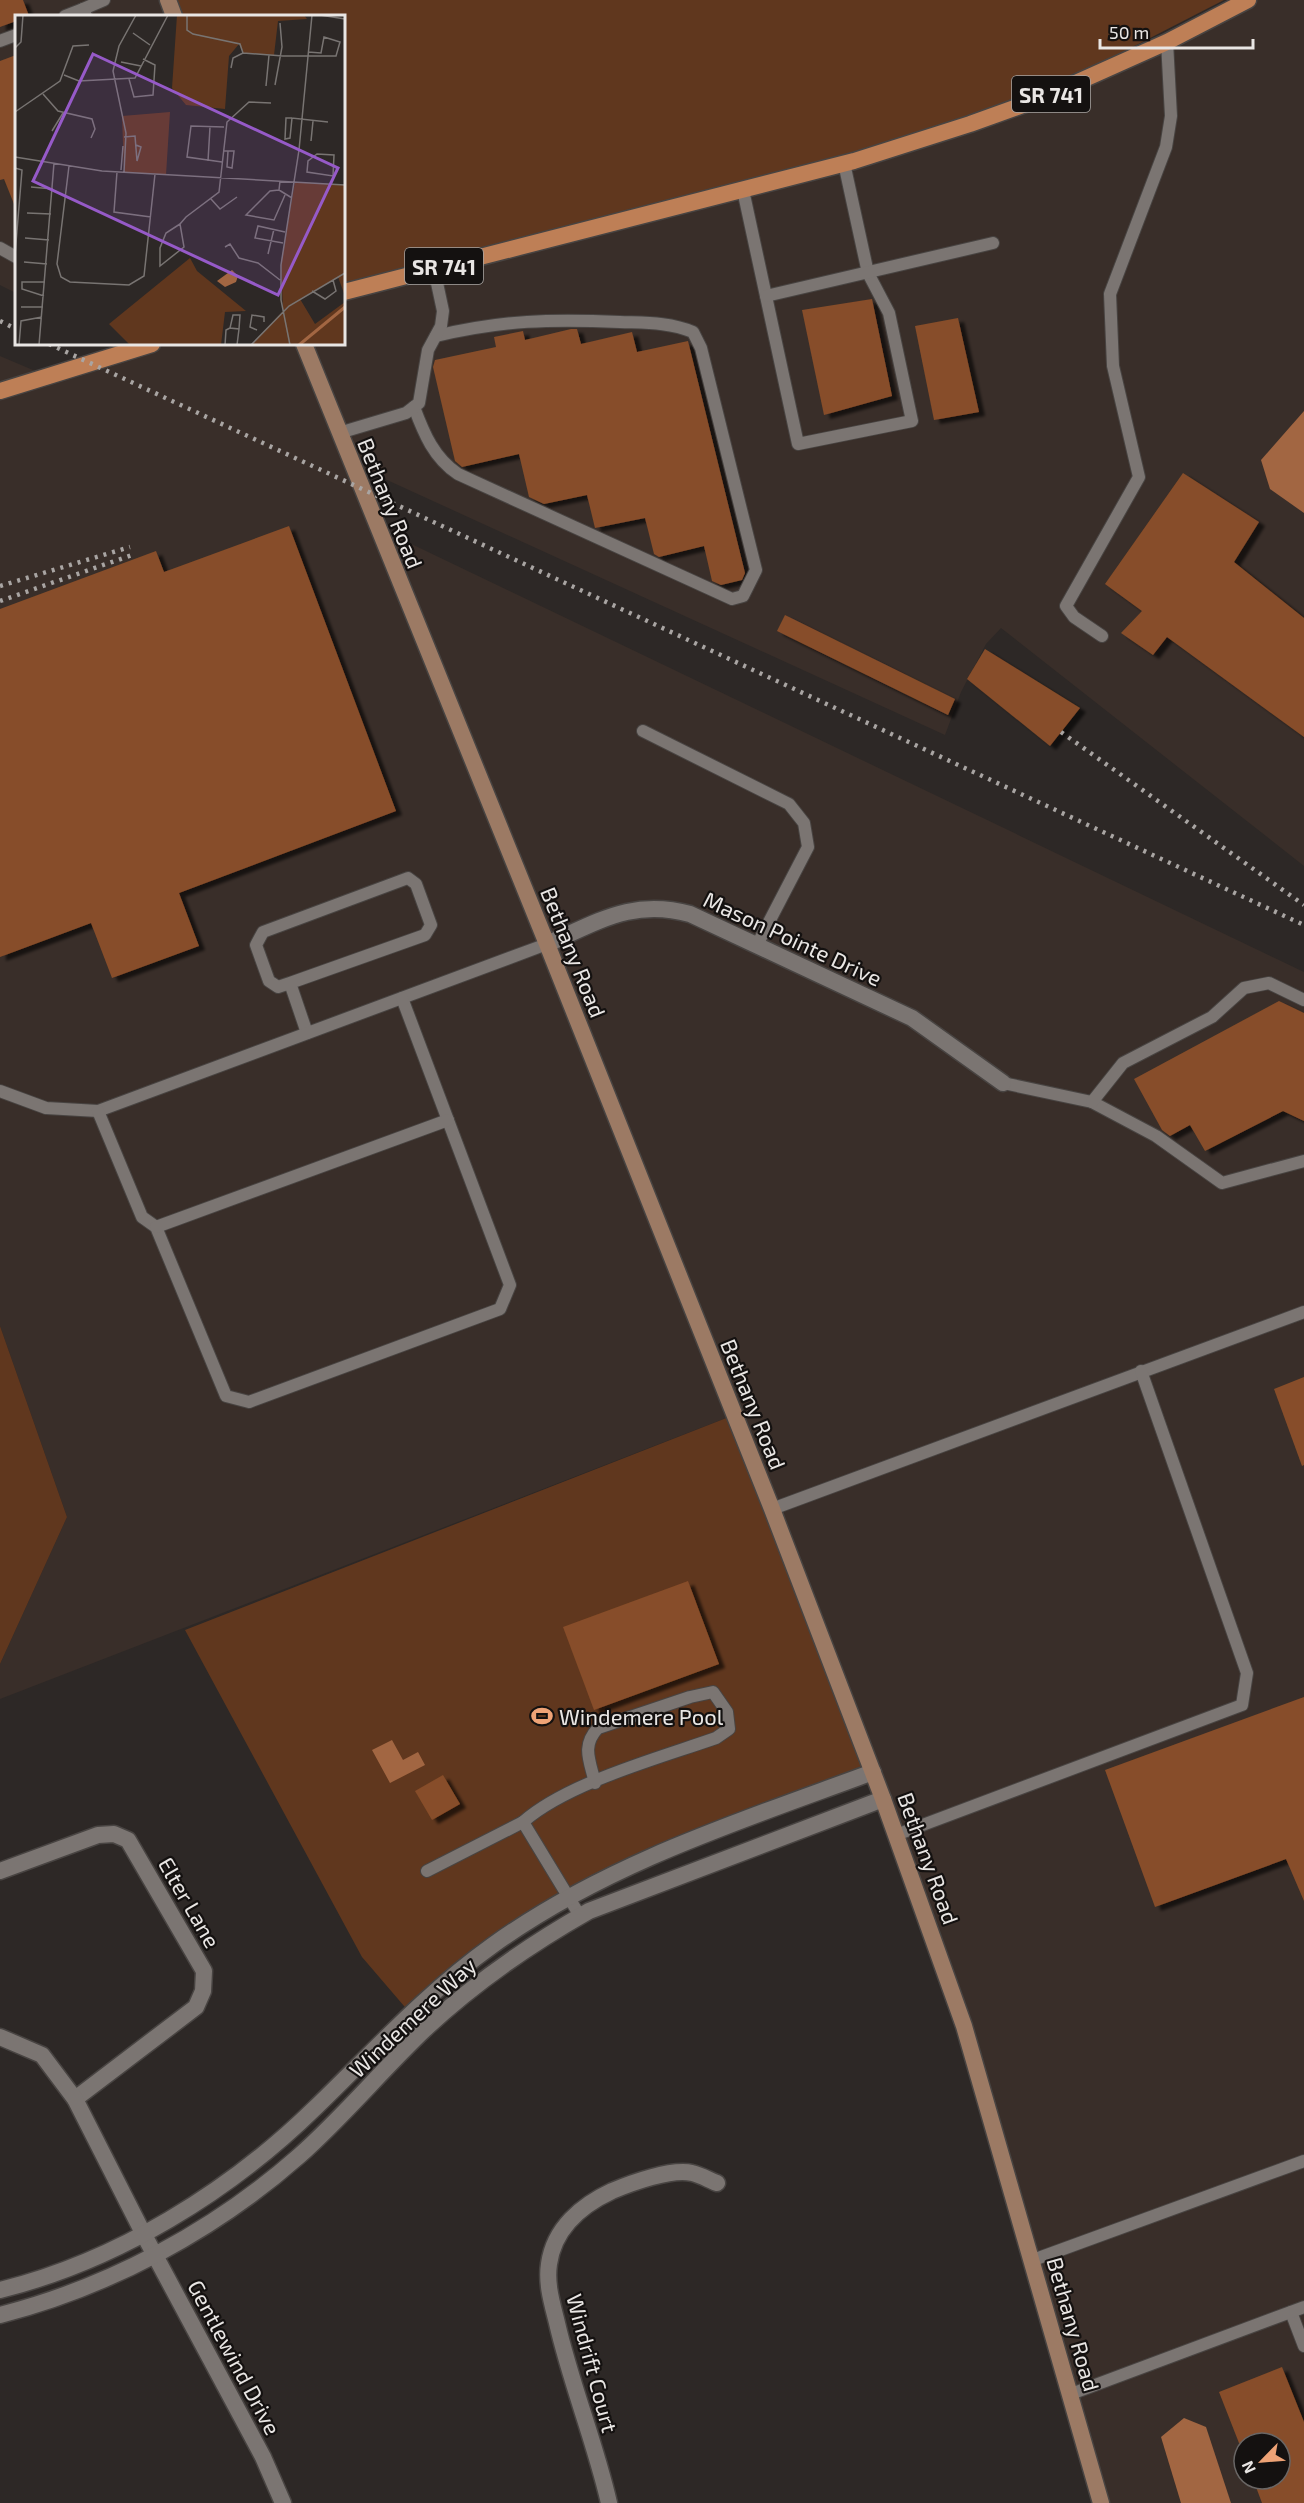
<svg xmlns="http://www.w3.org/2000/svg" width="1304" height="2503" viewBox="0 0 1304 2503" font-family="'Exo 2',sans-serif">
	<style>
		.built { fill: #392e29; fill-rule: evenodd }
		.green { fill: #60371e }
		.water { fill: #a26642 }
		.building { fill: #874d29; filter: url(#shadow) }
		.lines { fill: none; stroke-linecap: round; stroke-linejoin: round }
		.service-casing { stroke: #484442; stroke-width: 14 }
		.minor-casing { stroke: #484442; stroke-width: 19 }
		.secondary-casing { stroke: #484442; stroke-width: 19 }
		.primary-casing { stroke: #484442; stroke-width: 19 }
		.service { stroke: #7b7572; stroke-width: 12 }
		.minor { stroke: #7b7572; stroke-width: 16 }
		.secondary { stroke: #9c7a64; stroke-width: 16 }
		.primary { stroke: #be7f56; stroke-width: 16 }
		.rail { stroke: #a9a5a3; stroke-width: 4.5; stroke-dasharray: 3 6; stroke-linecap: butt }
		.labels { text-anchor: middle; dominant-baseline: central; stroke-width: 4.5; stroke-linejoin: round; paint-order: stroke }
		.shield { fill: #141110; stroke: #a9a6a4; stroke-width: 1.5 }
		.shield-label { font-size: 21px; font-weight: bold; fill: #e9e6e4 }
		.street-label { font-size: 22px; fill: #e9e6e4; stroke: #141110 }
		.poi-label { font-size: 22px; fill: #e9e6e4; stroke: #141110; text-anchor: start }
		.inset-river { fill: none; stroke: #a26642; stroke-width: 3 }
		.inset-road { fill: none; stroke: #787472; stroke-width: 1.5 }
		.view { fill: #965ac8; fill-opacity: 0.15; stroke: #965ac8; stroke-width: 3 }
		.inset-edge { fill: none; stroke: #e9e6e4; stroke-width: 3 }
	</style>
	<defs>
		<filter id="shadow"><feDropShadow dx="6" dy="4" stdDeviation="1.5" flood-color="#0009"/></filter>
	</defs>
	<rect width="100%" height="100%" fill="#2d2826"/>
	<!-- built -->
	<g class="built">
		<path d="M 0,0 L 168,0 L 174,16 L 16,16 L 16,293 L 0,285 Z"/>
		<path d="M 1248,0 L 1304,0 L 1304,866 L 1001,628 L 986,644 L 961,692 L 945,735 L 352,464 L 376,527 L 1304,972 L 1304,2503 L 1101,2503 L 964,2026 L 734,1415 L 0,1699 L 0,1664 L 67,1517 L 0,1326 L 0,356 L 47,376 L 139,344 L 344,344 L 344,292 L 1014,108 ZM 1244,2443 L 1280,2443 L 1280,2479 L 1244,2479 Z"/>
	</g>
	<!-- green -->
	<g class="green">
		<path d="M 168,0 L 1224,0 L 1014,108 L 677,207 L 344,292 L 344,16 L 174,16 Z"/>
		<path d="M 0,1326 L 67,1517 L 0,1664 Z"/>
		<path d="M 734,1415 L 873,1772 L 572,1896 L 410,2013 L 362,1957 L 185,1630 Z"/>
	</g>
	<!-- water -->
	<g class="water">
		<path d="M 1304,411 L 1304,513 L 1270,489 L 1261,460 Z"/>
		<path d="M 392,1740 L 403,1760 L 418,1752 L 425,1765 L 390,1783 L 372,1750 Z"/>
		<path d="M 1184,2418 L 1206,2427 L 1231,2503 L 1181,2503 L 1161,2437 Z"/>
	</g>
	<!-- building -->
	<g class="building">
		<path d="M 0,0 L 23,0 L 29,16 L 16,16 L 16,21 L 0,27 Z"/>
		<path d="M 16,55 L 16,209 L 4,179 L 0,180 L 0,61 Z"/>
		<path d="M 872,299 L 892,396 L 824,415 L 802,310 Z"/>
		<path d="M 958,318 L 979,412 L 934,420 L 915,326 Z"/>
		<path d="M 571,329 L 577,329 L 581,344 L 632,332 L 637,352 L 688,341 L 745,573 L 742,580 L 721,585 L 712,581 L 704,546 L 659,557 L 654,554 L 645,518 L 595,528 L 587,495 L 544,504 L 529,497 L 519,454 L 462,467 L 455,461 L 433,367 L 435,360 L 496,347 L 494,337 L 523,331 L 525,340 Z"/>
		<path d="M 1183,473 L 1259,522 L 1234,562 L 1304,618 L 1304,737 L 1167,637 L 1153,655 L 1121,633 L 1142,611 L 1105,584 Z"/>
		<path d="M 289,526 L 396,811 L 179,893 L 199,946 L 112,978 L 91,923 L 0,957 L 0,609 L 156,551 L 164,572 Z"/>
		<path d="M 785,615 L 955,699 L 948,715 L 777,631 Z"/>
		<path d="M 985,649 L 1080,708 L 1050,746 L 967,679 Z"/>
		<path d="M 1279,1001 L 1304,1013 L 1304,1121 L 1283,1111 L 1205,1151 L 1190,1125 L 1170,1136 L 1162,1130 L 1134,1079 Z"/>
		<path d="M 1304,1377 L 1304,1465 L 1302,1466 L 1274,1389 Z"/>
		<path d="M 688,1581 L 719,1664 L 594,1710 L 563,1627 Z"/>
		<path d="M 1304,1697 L 1304,1901 L 1286,1859 L 1155,1907 L 1105,1770 Z"/>
		<path d="M 443,1775 L 460,1804 L 432,1820 L 415,1791 Z"/>
		<path d="M 1282,2367 L 1304,2422 L 1304,2503 L 1262,2503 L 1253,2479 L 1280,2479 L 1280,2443 L 1239,2443 L 1219,2392 Z"/>
	</g>
	<g class="lines">
		<defs>
			<g id="service">
				<path d="M 83,9 L 104,0"/>
				<path d="M 65,16 L 83,9 L 86,16"/>
				<path d="M 0,41 L 16,35"/>
				<path d="M 743,190 L 798,444 L 912,421 L 889,313 L 868,273 L 844,163"/>
				<path d="M 0,248 L 16,257"/>
				<path d="M 766,296 L 993,243"/>
				<path d="M 414,407 C 424,434 434,458 458,474 L 732,599 L 743,596 L 756,570 L 701,348 L 693,332 C 669,322 645,323 620,322 C 552,319 502,320 436,336"/>
				<path d="M 339,433 L 406,413 L 419,403 L 428,350 L 441,326 L 443,311 L 434,269"/>
				<path d="M 1102,636 L 1074,617 L 1066,606 L 1139,477 L 1113,366 L 1110,294 L 1166,147 L 1171,116 L 1167,42"/>
				<path d="M 643,731 L 789,804 L 804,823 L 808,847 L 757,945"/>
				<path d="M 290,983 L 278,987 L 269,981 L 256,945 L 263,932 L 408,878 L 416,884 L 431,925 L 425,935 L 290,983 L 307,1033"/>
				<path d="M 1003,1083 L 1092,1102 L 1156,1136 L 1222,1183 L 1304,1161"/>
				<path d="M 0,1091 L 46,1108 L 98,1111 L 547,944"/>
				<path d="M 1092,1102 L 1123,1063 L 1212,1017 L 1244,988 L 1269,983 L 1304,1000"/>
				<path d="M 98,1111 L 142,1217 L 156,1227 L 226,1396 L 249,1402 L 500,1309 L 510,1285 L 402,998"/>
				<path d="M 156,1227 L 448,1120"/>
				<path d="M 772,1509 L 1304,1312"/>
				<path d="M 896,1835 L 1242,1705 L 1247,1673 L 1141,1371"/>
				<path d="M 427,1871 L 523,1822"/>
				<path d="M 580,1916 L 523,1822 C 567,1783 659,1758 716,1738 L 729,1729 L 727,1712 L 713,1692 L 690,1697 L 598,1728 C 581,1746 590,1761 595,1783"/>
				<path d="M 1033,2260 L 1304,2161"/>
				<path d="M 1291,2312 L 1304,2346"/>
				<path d="M 1071,2394 L 1304,2307"/>
			</g>
			<g id="minor">
				<path d="M 547,944 C 598,922 633,898 690,914 L 912,1018 L 1003,1083"/>
				<path d="M 0,1871 L 98,1835 L 114,1834 L 128,1840 L 204,1971 L 203,1991 L 196,2007 L 75,2099"/>
				<path d="M 0,2037 L 42,2055 L 75,2099 L 143,2233 L 263,2457 L 283,2503"/>
				<path d="M 0,2290 C 117,2261 229,2192 315,2108 C 373,2052 427,1992 493,1945 C 607,1863 743,1820 873,1772"/>
				<path d="M 0,2315 C 109,2287 214,2231 299,2156 C 343,2117 381,2071 424,2030 C 474,1983 529,1945 589,1911 L 883,1799"/>
				<path d="M 609,2503 C 595,2442 571,2384 557,2323 C 552,2303 546,2284 549,2264 C 554,2228 582,2205 612,2191 C 631,2183 672,2168 692,2173 C 701,2175 709,2180 717,2183"/>
			</g>
			<g id="secondary">
				<path d="M 168,0 L 174,16"/>
				<path d="M 304,344 L 547,944 L 772,1509 L 883,1799 L 964,2026 L 1101,2503"/>
			</g>
			<g id="primary">
				<path d="M 344,292 L 854,161 L 970,124 L 1042,98 L 1167,42 L 1248,0"/>
				<path d="M 0,391 L 152,344"/>
			</g>
		</defs>
		<!-- service casing -->
		<use href="#service" class="service-casing"/>
		<!-- minor casing -->
		<use href="#minor" class="minor-casing"/>
		<!-- secondary casing -->
		<use href="#secondary" class="secondary-casing"/>
		<!-- primary casing -->
		<use href="#primary" class="primary-casing"/>
		<!-- service -->
		<use href="#service" class="service"/>
		<!-- minor -->
		<use href="#minor" class="minor"/>
		<!-- secondary -->
		<use href="#secondary" class="secondary"/>
		<!-- primary -->
		<use href="#primary" class="primary"/>
		<!-- rail -->
		<g class="rail">
			<path d="M 0,321 L 16,329"/>
			<path d="M 49,344 L 1304,925"/>
			<path d="M 0,586 L 130,547"/>
			<path d="M 0,601 L 132,555"/>
			<path d="M 1061,732 L 1304,905"/>
		</g>
	</g>
	<!-- icons -->
	<defs>
		<symbol id="stadium-bare" viewBox="-9 -9 18 18"><path d="M0-5a6.5 5 0 1 0 0 10a6.5 5 0 1 0 0-10ZM-3.5-1.8h7v3.6h-7Z" fill="#efa376" stroke="#141110" stroke-width="2.5" paint-order="stroke"/></symbol>
	</defs>
	<g fill-rule="evenodd">
		<use href="#stadium-bare" x="527" y="1701" width="30" height="30"/>
	</g>
	<g class="labels">
		<!-- shield labels -->
		<g class="shield">
			<rect x="1012" y="76" width="78" height="36" rx="4.5"/>
			<rect x="405" y="248" width="78" height="36" rx="4.5"/>
		</g>
		<g class="shield-label">
			<text x="1051" y="94">SR 741</text>
			<text x="444" y="266">SR 741</text>
		</g>
		<!-- street labels -->
		<g class="street-label">
			<text transform="translate(391 503) rotate(68)">Bethany Road</text>
			<text transform="translate(793 938) rotate(25)">Mason Pointe Drive</text>
			<text transform="translate(574 952) rotate(68)">Bethany Road</text>
			<text transform="translate(754 1404) rotate(68)">Bethany Road</text>
			<text transform="translate(929 1858) rotate(70)">Bethany Road</text>
			<text transform="translate(190 1902) rotate(60)">Elter Lane</text>
			<text transform="translate(412 2017) rotate(-43)">Windemere Way</text>
			<text transform="translate(1074 2324) rotate(74)">Bethany Road</text>
			<text transform="translate(235 2357) rotate(62)">Gentlewind Drive</text>
			<text transform="translate(593 2363) rotate(75)">Windrift Court</text>
		</g>
		<!-- poi labels -->
		<g class="poi-label">
			<text x="559" y="1716">Windemere Pool</text>
		</g>
	</g>
	<!-- overview -->
	<g transform="translate(15 15)">
		<rect width="330" height="330" fill="#2d2826"/>
		<path d="M 162,0 L 289,0 L 292,4 L 263,6 L 259,40 L 228,38 L 224,29 L 214,41 L 210,94 L 171,90 L 157,73 ZM 155,97 L 151,160 L 109,157 L 107,101 ZM 280,167 L 330,170 L 330,281 L 323,262 L 285,284 L 300,309 L 330,287 L 330,330 L 236,330 L 268,296 L 266,247 ZM 175,243 L 182,256 L 231,296 L 210,297 L 206,330 L 115,330 L 94,309 Z" fill="#60371e"/>
		<path d="M 217,255 L 223,261 L 221,267 L 210,272 L 202,266 Z" fill="#a26642"/>
		<path class="inset-river" d="M 284,330 L 330,292"/>
		<path class="inset-road" d="M 172,0 L 172,15 L 178,19 L 225,29 L 228,38M 305,0 L 330,4M 118,18 L 135,30M 0,33 L 6,27 L 8,0M 228,38 L 268,41M 266,41 L 321,41 L 325,27 L 309,22 L 306,38 L 293,37M 106,47 L 126,51M 216,53 L 218,43 L 228,38M 49,60 L 64,66 L 120,63 L 153,0M 114,64 L 119,82 L 138,80 L 140,50 L 128,44M 260,70 L 267,32 L 265,8M 251,71 L 254,40M 28,79 L 43,96 L 77,104 L 80,114 L 76,123M 0,97 L 45,66 L 58,31 L 74,30M 277,103 L 271,103 L 270,124 L 275,123 L 277,103 L 313,107M 37,116 L 48,98M 109,122 L 120,121 L 122,146 L 126,132 L 121,130M 296,126 L 298,106M 208,136 L 213,136 L 212,152 L 217,153 L 219,136 L 213,136M 302,139 L 319,140 L 318,161 L 292,157 L 293,146 ZM 0,142 L 87,156 L 330,170M 193,146 L 195,112M 207,147 L 172,142 L 176,111 L 209,112M 54,151 L 42,249 L 46,262 L 55,267 L 114,270 L 129,261 L 140,159M 0,153 L 7,155 L 0,240M 106,155 L 108,131M 102,157 L 99,197 L 136,202M 109,157 L 111,118 L 98,56 L 104,31 L 121,0M 265,166 L 264,175 L 277,183M 16,172 L 38,174M 264,175 L 255,176 L 231,200 L 259,205 L 270,180M 196,184 L 205,194 L 222,182M 12,198 L 36,199M 165,209 L 151,218 L 145,233 L 145,251 L 169,232 L 165,209 L 171,202 L 204,177 L 212,107 L 234,87 L 256,88M 10,223 L 34,225M 268,228 L 240,223 L 243,211 L 270,217M 210,232 L 215,229 L 224,243 L 243,248 L 265,265M 253,239 L 259,214M 9,247 L 32,249M 297,276 L 310,284 L 321,276 L 318,265M 29,281 L 7,274 L 7,267 L 30,267M 6,292 L 28,292M 242,315 L 235,312 L 237,300 L 249,302 L 249,307M 4,330 L 6,306 L 27,302M 24,330 L 39,148M 210,330 L 211,315 L 215,313M 222,330 L 224,314 L 215,313 L 218,300 L 225,300 L 224,314M 236,330 L 274,291 L 330,258M 275,330 L 266,285 L 266,250 L 284,135 L 297,0"/>
		<path class="view" d="M 78,39 L 323,153 L 263,280 L 18,166 Z"/>
		<rect width="330" height="330" class="inset-edge"/>
	</g>
	<!-- north arrow -->
	<g transform="translate(1262 2461) rotate(245)"><circle r="28" fill="#141110" stroke="#696665" stroke-width="1.5"/>
	<path d="M0-4.5L10 22L0 15L-10 22Z" fill="#efa376"/>
	<text y="-9" font-size="16" font-weight="bold" text-anchor="middle" fill="#e9e6e4">N</text>
	</g>
	<!-- scale -->
	<path d="M1100 39v9h153v-9" fill="none" stroke="#e9e6e4" stroke-width="3"/>
	<text x="1109" y="39" font-size="18" fill="#e9e6e4" stroke="#141110" stroke-width="4.5" paint-order="stroke">50 m</text>
</svg>
